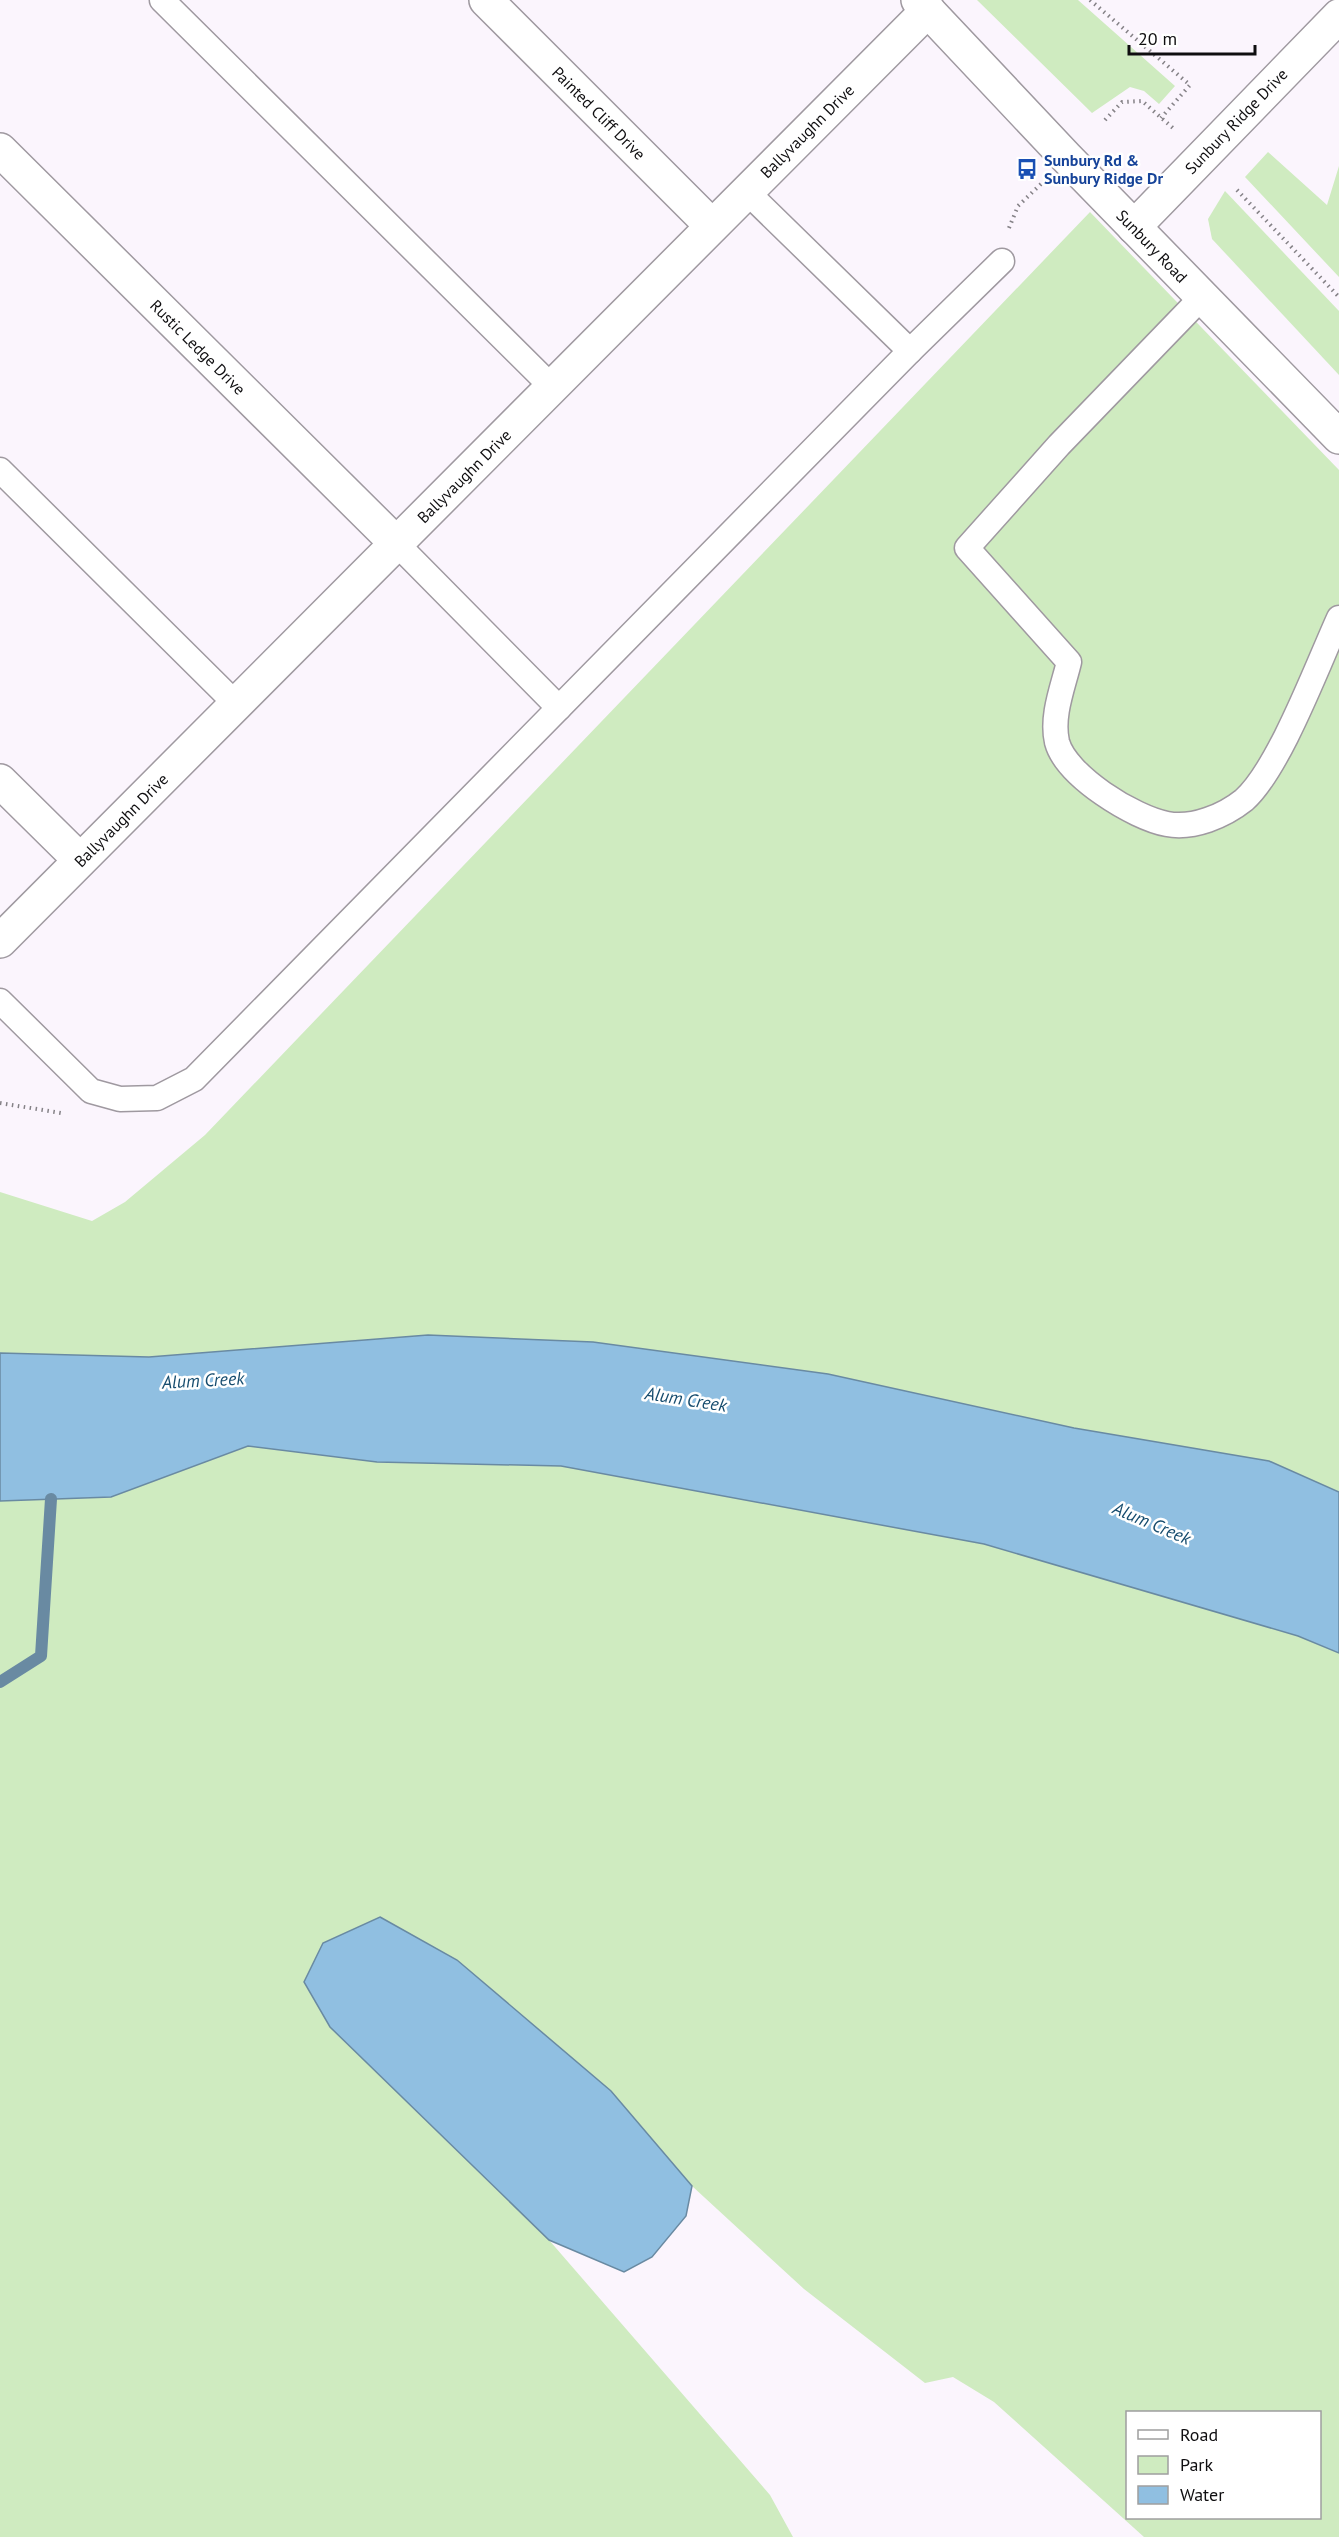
<svg xmlns="http://www.w3.org/2000/svg" width="1339" height="2537" viewBox="0 0 1339 2537" font-family="'PT Sans',sans-serif">
	<style>
		.green { fill: #cfebc0; fill-rule: evenodd }
		.water { fill: #90bfe1; stroke: #698aa2; stroke-width: 1.5 }
		.lines { fill: none; stroke-linecap: round; stroke-linejoin: round }
		.stream { stroke: #698aa2; stroke-width: 12 }
		.service-casing { stroke: #9f99a0; stroke-width: 27 }
		.minor-casing { stroke: #9f99a0; stroke-width: 36 }
		.primary-casing { stroke: #9f99a0; stroke-width: 36 }
		.path { stroke: #858287; stroke-width: 4; stroke-dasharray: 1.5 4.5; stroke-linecap: butt }
		.service { stroke: #fff; stroke-width: 24 }
		.minor { stroke: #fff; stroke-width: 33 }
		.primary { stroke: #fff; stroke-width: 33 }
		.labels { text-anchor: middle; dominant-baseline: central; stroke-width: 5; stroke-linejoin: round; paint-order: stroke }
		.street-label { font-size: 16px; fill: #0f0e10; stroke: #fff }
		.transit-label { font-size: 16px; font-weight: bold; fill: #164399; stroke: #fff; text-anchor: start }
		.water-label { font-size: 18px; font-style: italic; fill: #164c6e; stroke: #fff }
	</style>
	<rect width="100%" height="100%" fill="#fbf5fd"/>
	<!-- green -->
	<g class="green">
		<path d="M 977,0 L 1078,0 L 1175,86 L 1159,104 L 1144,91 L 1130,87 L 1092,113 Z"/>
		<path d="M 1268,152 L 1327,205 L 1339,166 L 1339,277 L 1245,177 Z"/>
		<path d="M 1225,191 L 1339,311 L 1339,375 L 1212,239 L 1208,219 Z"/>
		<path d="M 1090,212 L 1339,470 L 1339,1492 L 1269,1461 L 1074,1428 L 828,1374 L 593,1342 L 428,1335 L 149,1357 L 0,1353 L 0,1192 L 92,1221 L 125,1202 L 205,1135 Z"/>
		<path d="M 248,1446 L 377,1462 L 561,1466 L 984,1544 L 1298,1636 L 1339,1653 L 1339,2537 L 1144,2537 L 994,2402 L 953,2377 L 925,2383 L 804,2289 L 692,2186 L 611,2091 L 457,1960 L 330,2027 L 549,2240 L 770,2495 L 793,2537 L 0,2537 L 0,1501 L 111,1497 ZM 1128,2412 L 1320,2412 L 1320,2518 L 1128,2518 Z"/>
	</g>
	<!-- water -->
	<g class="water">
		<path d="M 428,1335 L 593,1342 L 828,1374 L 1074,1428 L 1269,1461 L 1339,1492 L 1339,1653 L 1298,1636 L 984,1544 L 561,1466 L 377,1462 L 248,1446 L 111,1497 L 0,1501 L 0,1353 L 149,1357 Z"/>
		<path d="M 380,1917 L 457,1960 L 611,2091 L 692,2186 L 686,2216 L 652,2257 L 624,2272 L 549,2240 L 330,2027 L 304,1982 L 323,1943 Z"/>
	</g>
	<g class="lines">
		<!-- stream -->
		<path class="stream" d="M 0,1682 L 41,1656 L 51,1499"/>
		<defs>
			<g id="service">
				<path d="M 162,0 L 552,387"/>
				<path d="M 747,192 L 910,351"/>
				<path d="M 1202,297 L 1059,445 L 967,548 L 1069,662 C 1063,687 1051,716 1057,742 C 1066,776 1134,818 1167,824 C 1193,829 1224,816 1244,800 C 1279,769 1318,664 1339,618"/>
				<path d="M 0,470 L 236,704"/>
				<path d="M 397,544 L 559,708"/>
				<path d="M 0,1001 L 91,1091 L 120,1099 L 157,1098 L 194,1079 L 910,351 L 1002,261"/>
			</g>
			<g id="minor">
				<path d="M 486,0 L 712,226"/>
				<path d="M 0,150 L 397,544"/>
				<path d="M 1134,227 L 1339,16"/>
				<path d="M 0,781 L 80,860"/>
				<path d="M 0,941 L 928,10"/>
			</g>
			<path id="primary" d="M 918,0 L 1066,157 L 1339,437"/>
		</defs>
		<!-- service casing -->
		<use href="#service" class="service-casing"/>
		<!-- minor casing -->
		<use href="#minor" class="minor-casing"/>
		<!-- primary casing -->
		<use href="#primary" class="primary-casing"/>
		<!-- path -->
		<g class="path">
			<path d="M 1090,0 L 1190,85 L 1161,118"/>
			<path d="M 1105,120 L 1122,102 L 1142,101 L 1174,129"/>
			<path d="M 1237,190 L 1339,297"/>
			<path d="M 1009,228 L 1018,206 L 1041,184"/>
			<path d="M 0,1103 L 61,1113"/>
		</g>
		<!-- service -->
		<use href="#service" class="service"/>
		<!-- minor -->
		<use href="#minor" class="minor"/>
		<!-- primary -->
		<use href="#primary" class="primary"/>
	</g>
	<!-- icons -->
	<defs>
		<symbol id="bus-bare" viewBox="-9 -9 18 18"><path d="M-5-6H5V4H4V6H2V4H-2V6H-4V4H-5ZM-3.5-4V0h7V-4ZM-3.5 1.2v1.5H-2V1.2ZM2 1.2v1.5H3.5V1.2Z" fill="#1a4fb4" stroke="#fff" stroke-width="2.5" paint-order="stroke"/></symbol>
	</defs>
	<g fill-rule="evenodd">
		<use href="#bus-bare" x="1012" y="154" width="30" height="30"/>
	</g>
	<g class="labels">
		<!-- street labels -->
		<g class="street-label">
			<text transform="translate(599 113) rotate(45)">Painted Cliff Drive</text>
			<text transform="translate(1236 121) rotate(-46)">Sunbury Ridge Drive</text>
			<text transform="translate(807 131) rotate(-45)">Ballyvaughn Drive</text>
			<text transform="translate(1152 246) rotate(46)">Sunbury Road</text>
			<text transform="translate(198 347) rotate(45)">Rustic Ledge Drive</text>
			<text transform="translate(464 476) rotate(-45)">Ballyvaughn Drive</text>
			<text transform="translate(121 820) rotate(-45)">Ballyvaughn Drive</text>
		</g>
		<!-- transit labels -->
		<g class="transit-label">
			<text x="1044" y="160">Sunbury Rd &amp;<tspan x="1044" dy="18">Sunbury Ridge Dr</tspan></text>
		</g>
		<!-- water labels -->
		<g class="water-label">
			<text transform="translate(203 1380) rotate(-3)">Alum Creek</text>
			<text transform="translate(686 1399) rotate(9)">Alum Creek</text>
			<text transform="translate(1152 1523) rotate(23)">Alum Creek</text>
		</g>
	</g>
	<!-- legend -->
	<rect x="1126" y="2411" width="195" height="108" fill="#ffffff" stroke="#9f9f9f" stroke-width="1.5"/>
	<rect x="1138" y="2430" width="30" height="9" fill="#ffffff" stroke="#9f9f9f" stroke-width="1.5"/>
	<text x="1180" y="2441" font-size="18" fill="#0f0e10">Road</text>
	<rect x="1138" y="2456" width="30" height="18" fill="#cfebc0" stroke="#9f9f9f" stroke-width="1.5"/>
	<text x="1180" y="2471" font-size="18" fill="#0f0e10">Park</text>
	<rect x="1138" y="2486" width="30" height="18" fill="#90bfe1" stroke="#9f9f9f" stroke-width="1.5"/>
	<text x="1180" y="2501" font-size="18" fill="#0f0e10">Water</text>
	<!-- scale -->
	<path d="M1129 45v9h126v-9" fill="none" stroke="#0f0e10" stroke-width="3"/>
	<text x="1138" y="45" font-size="18" fill="#0f0e10" stroke="#ffffff" stroke-width="4.5" paint-order="stroke">20 m</text>
</svg>
